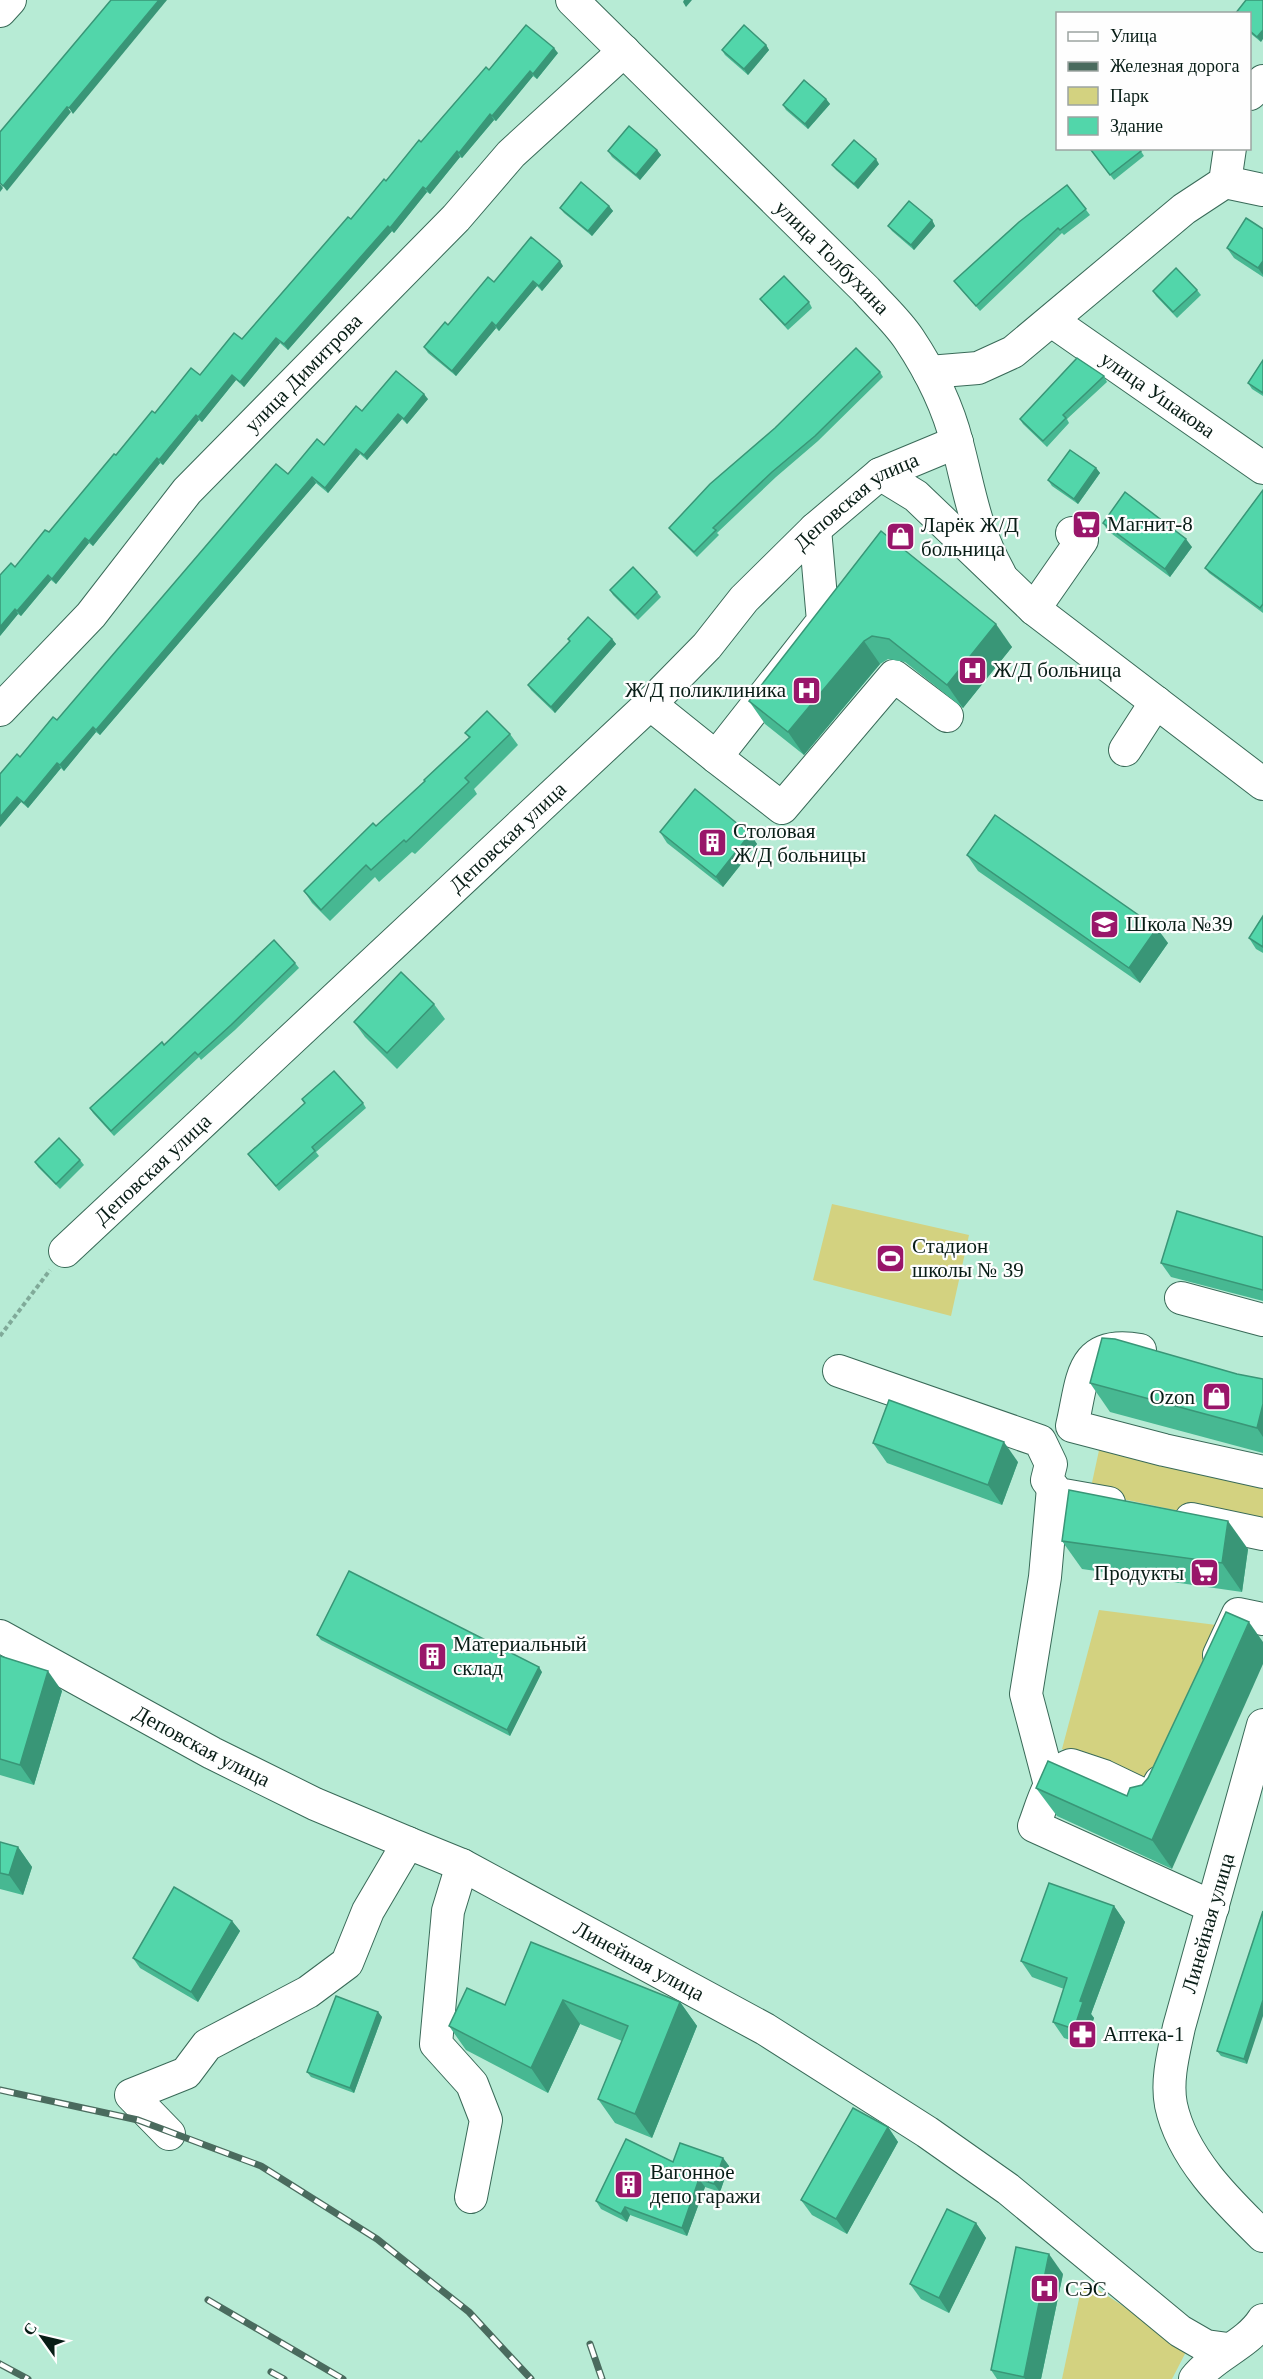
<svg xmlns="http://www.w3.org/2000/svg" width="1263" height="2379" viewBox="0 0 1263 2379" font-family="'Times New Roman',serif">
	<style>
		.green { fill: #d3d280 }
		.lines { fill: none; stroke-linecap: round; stroke-linejoin: round }
		.minor-casing { stroke: #396a58; stroke-width: 34 }
		.path { stroke: #80aa99; stroke-width: 4; stroke-dasharray: 4.5 3; stroke-linecap: butt }
		.minor { stroke: #fff; stroke-width: 32 }
		.rail-casing { stroke: #4a6b5e; stroke-width: 7 }
		.rail { stroke: #fefefe; stroke-width: 4.5; stroke-dasharray: 14; stroke-linecap: butt }
		.wall { fill: #47b892 }
		.shaded-wall { fill: #399677 }
		.building { fill: #52d6aa; stroke: #399677; stroke-width: 1.5 }
		.labels { text-anchor: middle; dominant-baseline: central; stroke-width: 4.5; stroke-linejoin: round; paint-order: stroke }
		.street-label { font-size: 21px; fill: #081d16; stroke: #fefefe }
		.poi-label { font-size: 21px; fill: #081d16; stroke: #fefefe; text-anchor: start }
	</style>
	<rect width="100%" height="100%" fill="#b7ebd5"/>
	<!-- green -->
	<g class="green">
		<path d="M 832,1204 L 969,1235 L 951,1316 L 813,1280 Z"/>
		<path d="M 1101,1441 L 1263,1475 L 1263,1529 L 1090,1492 Z"/>
		<path d="M 1099,1610 L 1224,1626 L 1149,1783 L 1062,1749 Z"/>
		<path d="M 1083,2280 L 1188,2348 L 1172,2379 L 1062,2379 Z"/>
	</g>
	<g class="lines">
		<defs>
			<g id="minor">
				<path id="s1" d="M 572,0 L 866,290 C 880,306 897,321 909,339 C 929,369 948,407 957,443 C 970,492 974,528 1000,574"/>
				<path d="M 0,11 L 10,0"/>
				<path d="M 1250,94 L 1263,81"/>
				<path d="M 1225,182 L 1263,190"/>
				<path id="s2" d="M 1052,321 L 1263,468"/>
				<path d="M 929,372 L 978,368 L 1013,352 L 1184,209 L 1225,182 L 1230,148"/>
				<path d="M 880,474 L 916,496 L 1034,609 L 1263,784"/>
				<path d="M 1034,609 L 1082,540 L 1072,533"/>
				<path d="M 650,704 L 716,757 L 823,621 L 815,529"/>
				<path id="s3" d="M 0,710 L 91,615 L 187,491 L 456,218 L 511,154 L 624,51"/>
				<path d="M 1125,750 L 1156,702"/>
				<path d="M 716,757 L 782,808 L 894,676 L 947,716"/>
				<path id="s4" d="M 65,1251 L 650,704 L 707,646 L 744,599 L 815,529 L 880,474 L 957,442"/>
				<path d="M 1181,1298 L 1263,1320"/>
				<path d="M 1140,1350 C 1079,1339 1083,1380 1072,1426 L 1164,1450 L 1263,1472"/>
				<path d="M 839,1371 L 1040,1441 L 1051,1464 L 1047,1480 L 1058,1494 L 1109,1503"/>
				<path d="M 1191,1519 L 1263,1534"/>
				<path id="s5" d="M 0,1636 L 212,1753 L 315,1804 L 408,1843"/>
				<path d="M 1219,1655 L 1238,1614 L 1263,1619"/>
				<path d="M 1263,1725 L 1179,2027 C 1174,2051 1166,2080 1171,2105 C 1182,2157 1226,2200 1263,2236"/>
				<path d="M 1160,1782 L 1152,1799 L 1104,1776 L 1071,1765 C 1049,1772 1042,1806 1034,1826 L 1213,1907"/>
				<path d="M 1050,1785 L 1026,1694 L 1045,1577 L 1053,1488"/>
				<path d="M 462,1865 L 448,1911 L 436,2044 L 472,2084 L 486,2120 L 471,2197"/>
				<path id="s6" d="M 169,2134 L 131,2095 L 186,2073 L 207,2045 L 308,1992 L 347,1963 L 368,1911 L 408,1843 L 462,1865 L 765,2029 L 927,2132 L 1008,2189 L 1180,2331 L 1206,2346 L 1228,2349"/>
				<path d="M 1195,2379 C 1214,2355 1247,2345 1263,2320"/>
			</g>
		</defs>
		<!-- minor casing -->
		<use href="#minor" class="minor-casing"/>
		<!-- path -->
		<path class="path" d="M 0,1336 L 50,1270"/>
		<!-- minor -->
		<use href="#minor" class="minor"/>
		<defs>
			<g id="rail">
				<path d="M 0,2090 L 138,2120 L 261,2166 L 377,2239 L 469,2312 L 531,2379"/>
				<path d="M 208,2300 L 343,2379"/>
				<path d="M 590,2344 L 602,2379"/>
				<path d="M 0,2364 L 28,2379"/>
				<path d="M 271,2372 L 284,2379"/>
			</g>
		</defs>
		<!-- rail casing -->
		<use href="#rail" class="rail-casing"/>
		<!-- rail -->
		<use href="#rail" class="rail"/>
	</g>
	<!-- wall -->
	<g class="wall">
		<path d="M 1246,0 L 1261,42 L 1250,33 L 1250,14 Z"/>
		<path d="M 766,45 L 769,50 L 748,75 L 725,55 L 722,50 Z"/>
		<path d="M 558,53 L 537,79 L 533,76 L 496,121 L 494,120 L 462,158 L 460,157 L 430,194 L 427,192 L 394,233 L 392,231 L 288,350 L 280,343 L 244,387 L 236,380 L 202,422 L 199,420 L 163,465 L 160,463 L 93,546 L 89,543 L 56,584 L 51,580 L 21,616 L 18,614 L 0,636 L 15,567 L 49,532 L 155,413 L 242,339 L 421,142 L 489,70 Z"/>
		<path d="M 826,99 L 830,104 L 808,129 L 786,110 L 783,105 Z"/>
		<path d="M 1139,148 L 1144,156 L 1114,180 L 1091,150 Z"/>
		<path d="M 657,150 L 661,155 L 640,180 L 612,157 L 608,151 Z"/>
		<path d="M 879,164 L 858,189 L 836,170 L 832,165 Z"/>
		<path d="M 1067,185 L 1090,215 L 1064,235 L 1062,233 L 980,311 L 954,281 Z"/>
		<path d="M 609,206 L 613,211 L 592,236 L 564,213 L 560,208 Z"/>
		<path d="M 932,220 L 935,226 L 914,250 L 892,231 L 888,226 Z"/>
		<path d="M 1263,229 L 1263,277 L 1234,258 L 1227,248 Z"/>
		<path d="M 563,266 L 542,291 L 537,286 L 499,331 L 496,328 L 456,376 L 428,353 L 424,347 L 494,282 Z"/>
		<path d="M 1197,290 L 1201,295 L 1177,318 L 1156,296 L 1153,291 Z"/>
		<path d="M 760,299 L 809,302 L 812,308 L 788,330 L 764,304 Z"/>
		<path d="M 1263,360 L 1263,396 L 1252,389 L 1248,383 Z"/>
		<path d="M 880,372 L 883,377 L 818,441 L 776,477 L 717,533 L 719,535 L 697,557 L 673,533 L 669,528 Z"/>
		<path d="M 1104,376 L 1107,382 L 1067,419 L 1069,423 L 1047,447 L 1023,424 L 1020,419 Z"/>
		<path d="M 428,399 L 407,424 L 402,419 L 367,460 L 360,454 L 328,493 L 316,483 L 100,735 L 96,732 L 64,771 L 61,768 L 28,808 L 21,802 L 0,827 L 20,757 L 57,720 L 288,474 L 324,445 L 362,411 Z"/>
		<path d="M 1096,468 L 1100,473 L 1078,504 L 1052,486 L 1048,480 Z"/>
		<path d="M 1263,490 L 1263,613 L 1209,573 L 1205,568 Z"/>
		<path d="M 1103,523 L 1192,547 L 1170,577 L 1108,531 Z"/>
		<path d="M 881,531 L 1012,647 L 963,708 L 905,662 L 888,659 L 880,664 L 804,755 L 765,724 L 749,701 Z"/>
		<path d="M 610,590 L 657,592 L 661,597 L 638,620 L 613,595 Z"/>
		<path d="M 568,639 L 612,639 L 616,644 L 555,713 L 531,690 L 528,685 L 570,641 Z"/>
		<path d="M 465,733 L 510,734 L 518,745 L 474,789 L 477,794 L 415,854 L 412,852 L 379,882 L 375,877 L 330,921 L 312,903 L 304,891 L 425,782 L 469,738 Z"/>
		<path d="M 660,832 L 750,834 L 757,844 L 723,887 L 667,843 Z"/>
		<path d="M 967,855 L 1168,943 L 1140,983 L 978,871 Z"/>
		<path d="M 1263,916 L 1263,953 L 1256,949 L 1249,938 Z"/>
		<path d="M 295,963 L 299,968 L 235,1030 L 201,1060 L 199,1057 L 114,1136 L 93,1113 L 90,1108 L 164,1045 Z"/>
		<path d="M 434,1004 L 445,1019 L 397,1069 L 365,1037 L 354,1022 Z"/>
		<path d="M 302,1099 L 363,1103 L 366,1108 L 316,1152 L 319,1156 L 279,1191 L 248,1154 L 305,1104 Z"/>
		<path d="M 80,1160 L 84,1165 L 60,1189 L 38,1167 L 35,1162 Z"/>
		<path d="M 1263,1237 L 1263,1301 L 1171,1277 L 1161,1263 Z"/>
		<path d="M 1237,1374 L 1263,1379 L 1263,1453 L 1110,1412 L 1090,1383 Z"/>
		<path d="M 873,1443 L 1018,1462 L 1002,1505 L 887,1463 Z"/>
		<path d="M 1062,1541 L 1248,1549 L 1242,1592 L 1082,1569 Z"/>
		<path d="M 317,1635 L 542,1672 L 510,1736 L 321,1640 Z"/>
		<path d="M 0,1656 L 62,1691 L 34,1785 L 0,1775 Z"/>
		<path d="M 1036,1788 L 1127,1796 L 1172,1869 L 1057,1816 Z"/>
		<path d="M 0,1842 L 18,1847 L 32,1867 L 23,1895 L 0,1889 Z"/>
		<path d="M 1114,1906 L 1125,1922 L 1091,2014 L 1094,2018 L 1085,2045 L 1064,2038 L 1053,2022 L 1064,1989 L 1032,1977 L 1021,1961 Z"/>
		<path d="M 1263,1911 L 1247,2064 L 1221,2056 L 1217,2051 Z"/>
		<path d="M 232,1921 L 240,1931 L 198,2002 L 140,1968 L 133,1958 Z"/>
		<path d="M 531,1942 L 680,2002 L 697,2026 L 652,2138 L 615,2123 L 598,2099 L 622,2041 L 580,2024 L 548,2093 L 466,2050 L 449,2026 L 505,2005 Z"/>
		<path d="M 378,2012 L 382,2017 L 354,2093 L 311,2077 L 307,2072 Z"/>
		<path d="M 888,2127 L 898,2142 L 847,2234 L 812,2215 L 801,2200 Z"/>
		<path d="M 723,2158 L 729,2166 L 720,2192 L 705,2187 L 687,2236 L 630,2215 L 627,2222 L 601,2209 L 596,2201 L 673,2162 Z"/>
		<path d="M 976,2223 L 986,2238 L 949,2313 L 921,2299 L 910,2284 Z"/>
		<path d="M 1063,2274 L 1041,2379 L 997,2379 L 991,2370 Z"/>
	</g>
	<!-- shaded-wall -->
	<g class="shaded-wall">
		<path d="M 159,0 L 167,0 L 73,114 L 69,108 Z"/>
		<path d="M 684,0 L 692,0 L 686,7 L 683,2 Z"/>
		<path d="M 1263,30 L 1263,39 L 1261,42 L 1257,37 Z"/>
		<path d="M 766,45 L 769,50 L 748,75 L 744,69 Z"/>
		<path d="M 554,48 L 558,53 L 537,79 L 533,74 Z"/>
		<path d="M 530,71 L 533,76 L 496,121 L 492,116 Z"/>
		<path d="M 826,99 L 830,104 L 808,129 L 805,124 Z"/>
		<path d="M 67,107 L 71,112 L 7,191 L 3,186 Z"/>
		<path d="M 490,114 L 494,120 L 462,158 L 459,153 Z"/>
		<path d="M 657,150 L 661,155 L 640,180 L 636,175 Z"/>
		<path d="M 457,151 L 460,157 L 430,194 L 426,189 Z"/>
		<path d="M 876,159 L 879,164 L 858,189 L 854,184 Z"/>
		<path d="M 0,184 L 3,188 L 0,192 Z"/>
		<path d="M 423,187 L 427,192 L 394,233 L 390,228 Z"/>
		<path d="M 609,206 L 613,211 L 592,236 L 588,231 Z"/>
		<path d="M 932,220 L 935,226 L 914,250 L 911,245 Z"/>
		<path d="M 388,226 L 392,231 L 288,350 L 284,344 Z"/>
		<path d="M 560,261 L 563,266 L 542,291 L 539,286 Z"/>
		<path d="M 1263,261 L 1263,275 L 1258,268 Z"/>
		<path d="M 533,281 L 537,286 L 499,331 L 496,326 Z"/>
		<path d="M 492,322 L 496,328 L 456,376 L 452,371 Z"/>
		<path d="M 276,338 L 280,343 L 244,387 L 240,382 Z"/>
		<path d="M 232,375 L 236,380 L 202,422 L 198,417 Z"/>
		<path d="M 424,394 L 428,399 L 407,424 L 404,419 Z"/>
		<path d="M 398,414 L 402,419 L 367,460 L 364,455 Z"/>
		<path d="M 196,415 L 199,420 L 163,465 L 159,460 Z"/>
		<path d="M 356,449 L 360,454 L 328,493 L 325,488 Z"/>
		<path d="M 157,458 L 160,463 L 93,546 L 89,541 Z"/>
		<path d="M 1096,468 L 1100,473 L 1078,504 L 1074,499 Z"/>
		<path d="M 312,477 L 316,483 L 100,735 L 96,730 Z"/>
		<path d="M 85,538 L 89,543 L 56,584 L 52,579 Z"/>
		<path d="M 1186,539 L 1192,547 L 1170,577 L 1165,569 Z"/>
		<path d="M 48,575 L 51,580 L 21,616 L 17,611 Z"/>
		<path d="M 15,609 L 18,614 L 0,636 L 0,627 Z"/>
		<path d="M 996,624 L 1012,647 L 963,708 L 947,685 Z"/>
		<path d="M 612,639 L 616,644 L 555,713 L 551,707 Z"/>
		<path d="M 864,641 L 880,664 L 804,755 L 788,732 Z"/>
		<path d="M 93,727 L 96,732 L 64,771 L 60,765 Z"/>
		<path d="M 57,763 L 61,768 L 28,808 L 24,803 Z"/>
		<path d="M 17,797 L 21,802 L 0,827 L 0,817 Z"/>
		<path d="M 750,834 L 757,844 L 723,887 L 716,877 Z"/>
		<path d="M 1157,928 L 1168,943 L 1140,983 L 1129,968 Z"/>
		<path d="M 1263,1404 L 1263,1437 L 1257,1428 Z"/>
		<path d="M 1004,1442 L 1018,1462 L 1002,1505 L 988,1485 Z"/>
		<path d="M 1228,1521 L 1248,1549 L 1242,1592 L 1222,1563 Z"/>
		<path d="M 1249,1622 L 1263,1642 L 1263,1664 L 1172,1869 L 1152,1840 Z"/>
		<path d="M 539,1667 L 542,1672 L 510,1736 L 507,1730 Z"/>
		<path d="M 48,1671 L 62,1691 L 34,1785 L 20,1765 Z"/>
		<path d="M 18,1847 L 32,1867 L 23,1895 L 9,1875 Z"/>
		<path d="M 1114,1906 L 1125,1922 L 1091,2014 L 1094,2018 L 1085,2045 L 1074,2029 L 1080,2001 Z"/>
		<path d="M 232,1921 L 240,1931 L 198,2002 L 191,1992 Z"/>
		<path d="M 563,2000 L 580,2024 L 548,2093 L 531,2068 Z"/>
		<path d="M 1263,2000 L 1263,2016 L 1247,2064 L 1244,2059 Z"/>
		<path d="M 680,2002 L 697,2026 L 652,2138 L 635,2114 Z"/>
		<path d="M 378,2012 L 382,2017 L 354,2093 L 350,2088 Z"/>
		<path d="M 888,2127 L 898,2142 L 847,2234 L 836,2219 Z"/>
		<path d="M 723,2158 L 729,2166 L 720,2192 L 714,2184 Z"/>
		<path d="M 699,2179 L 705,2187 L 687,2236 L 682,2228 Z"/>
		<path d="M 625,2207 L 630,2215 L 627,2222 L 621,2214 Z"/>
		<path d="M 976,2223 L 986,2238 L 949,2313 L 939,2298 Z"/>
		<path d="M 1049,2254 L 1063,2274 L 1041,2379 L 1025,2379 L 1024,2377 Z"/>
	</g>
	<!-- building -->
	<g class="building">
		<path d="M 111,0 L 159,0 L 69,108 L 67,107 L 3,186 L 0,183 L 0,132 Z"/>
		<path d="M 1246,0 L 1263,0 L 1263,30 L 1257,37 L 1250,31 L 1250,14 L 1235,14 Z"/>
		<path d="M 526,25 L 554,48 L 533,74 L 530,71 L 492,116 L 490,114 L 459,153 L 457,151 L 426,189 L 423,187 L 390,228 L 388,226 L 284,344 L 276,338 L 240,382 L 232,375 L 198,417 L 196,415 L 159,460 L 157,458 L 89,541 L 85,538 L 52,579 L 48,575 L 17,611 L 15,609 L 0,627 L 0,575 L 11,563 L 15,567 L 45,530 L 49,532 L 114,454 L 116,455 L 152,411 L 155,413 L 191,368 L 200,375 L 234,333 L 242,339 L 348,217 L 351,219 L 384,179 L 386,181 L 419,140 L 421,142 L 486,67 L 489,70 Z"/>
		<path d="M 744,25 L 766,45 L 744,69 L 722,50 Z"/>
		<path d="M 804,80 L 826,99 L 805,124 L 783,105 Z"/>
		<path d="M 629,126 L 657,150 L 636,175 L 608,151 Z"/>
		<path d="M 854,140 L 876,159 L 854,184 L 832,165 Z"/>
		<path d="M 1093,148 L 1139,148 L 1141,151 L 1110,175 L 1091,150 Z"/>
		<path d="M 581,182 L 609,206 L 588,231 L 560,208 Z"/>
		<path d="M 1067,185 L 1086,209 L 1060,230 L 1058,228 L 976,306 L 954,281 L 1019,222 Z"/>
		<path d="M 909,201 L 932,220 L 911,245 L 888,226 Z"/>
		<path d="M 1246,218 L 1263,229 L 1263,261 L 1258,268 L 1227,248 Z"/>
		<path d="M 531,237 L 560,261 L 539,286 L 533,281 L 496,326 L 492,322 L 452,371 L 424,347 L 445,322 L 448,325 L 488,277 L 494,282 Z"/>
		<path d="M 1176,268 L 1197,290 L 1173,312 L 1153,291 Z"/>
		<path d="M 784,276 L 809,302 L 785,325 L 760,299 Z"/>
		<path d="M 856,348 L 880,372 L 815,436 L 772,472 L 713,528 L 716,530 L 694,552 L 669,528 L 710,484 L 775,428 Z"/>
		<path d="M 1077,358 L 1104,376 L 1063,415 L 1066,418 L 1043,441 L 1020,419 Z"/>
		<path d="M 1263,360 L 1263,393 L 1248,383 Z"/>
		<path d="M 396,371 L 424,394 L 404,419 L 398,414 L 364,455 L 356,449 L 325,488 L 312,477 L 96,730 L 93,727 L 60,765 L 57,763 L 24,803 L 17,797 L 0,817 L 0,774 L 17,754 L 20,757 L 53,717 L 57,720 L 276,464 L 288,474 L 317,439 L 324,445 L 356,406 L 362,411 Z"/>
		<path d="M 1070,450 L 1096,468 L 1074,499 L 1048,480 Z"/>
		<path d="M 1263,490 L 1263,604 L 1260,608 L 1205,568 Z"/>
		<path d="M 1125,492 L 1186,539 L 1165,569 L 1103,523 Z"/>
		<path d="M 881,531 L 996,624 L 947,685 L 889,639 L 872,636 L 864,641 L 788,732 L 749,701 Z"/>
		<path d="M 633,567 L 657,592 L 635,615 L 610,590 Z"/>
		<path d="M 588,617 L 612,639 L 551,707 L 528,685 L 570,641 L 568,639 Z"/>
		<path d="M 487,711 L 510,734 L 465,778 L 469,782 L 406,842 L 404,840 L 371,870 L 366,865 L 321,910 L 304,891 L 373,823 L 376,826 L 425,781 L 424,780 L 470,737 L 465,733 Z"/>
		<path d="M 695,789 L 750,834 L 716,877 L 660,832 Z"/>
		<path d="M 995,815 L 1157,928 L 1129,968 L 967,855 Z"/>
		<path d="M 1263,916 L 1263,947 L 1249,938 Z"/>
		<path d="M 274,940 L 295,963 L 231,1025 L 198,1055 L 195,1052 L 111,1131 L 90,1108 L 162,1042 L 164,1045 Z"/>
		<path d="M 401,972 L 434,1004 L 387,1053 L 354,1022 Z"/>
		<path d="M 334,1071 L 363,1103 L 312,1147 L 315,1151 L 276,1186 L 248,1154 L 305,1103 L 302,1099 Z"/>
		<path d="M 59,1138 L 80,1160 L 56,1184 L 35,1162 Z"/>
		<path d="M 1177,1211 L 1263,1237 L 1263,1290 L 1161,1263 Z"/>
		<path d="M 1102,1338 L 1115,1339 L 1237,1374 L 1263,1379 L 1263,1404 L 1257,1428 L 1090,1383 Z"/>
		<path d="M 889,1400 L 1004,1442 L 988,1485 L 873,1443 Z"/>
		<path d="M 1069,1490 L 1228,1521 L 1222,1563 L 1062,1541 Z"/>
		<path d="M 349,1571 L 539,1667 L 507,1730 L 317,1635 Z"/>
		<path d="M 1226,1612 L 1249,1622 L 1152,1840 L 1036,1788 L 1048,1761 L 1127,1796 L 1130,1788 L 1142,1785 L 1148,1778 Z"/>
		<path d="M 0,1656 L 48,1671 L 20,1765 L 0,1759 Z"/>
		<path d="M 0,1842 L 18,1847 L 9,1875 L 0,1873 Z"/>
		<path d="M 1049,1883 L 1114,1906 L 1080,2001 L 1083,2002 L 1074,2029 L 1053,2022 L 1067,1978 L 1021,1961 Z"/>
		<path d="M 174,1887 L 232,1921 L 191,1992 L 133,1958 Z"/>
		<path d="M 1263,1911 L 1263,2000 L 1244,2059 L 1217,2051 Z"/>
		<path d="M 531,1942 L 680,2002 L 635,2114 L 598,2099 L 628,2026 L 563,2000 L 531,2068 L 449,2026 L 467,1988 L 505,2005 Z"/>
		<path d="M 336,1996 L 378,2012 L 350,2088 L 307,2072 Z"/>
		<path d="M 853,2108 L 888,2127 L 836,2219 L 801,2200 Z"/>
		<path d="M 626,2139 L 673,2162 L 680,2143 L 723,2158 L 714,2184 L 699,2179 L 682,2228 L 625,2207 L 621,2214 L 596,2201 Z"/>
		<path d="M 947,2209 L 976,2223 L 939,2298 L 910,2284 Z"/>
		<path d="M 1016,2247 L 1049,2254 L 1024,2377 L 991,2370 Z"/>
	</g>
	<!-- icons -->
	<defs>
		<symbol id="supermarket-square" viewBox="-11 -11 22 22"><rect x="-9" y="-9" width="18" height="18" rx="4" fill="#99166a" stroke="#fefefe"/><path d="M-6-5.5h2.5l.6 2H6L4.5 2H-2.5L-4.4-4H-6ZM-1.5 3.2a1.3 1.3 0 1 0 .1 0ZM3 3.2a1.3 1.3 0 1 0 .1 0Z" fill="#fff"/></symbol>
		<symbol id="shop-square" viewBox="-11 -11 22 22"><rect x="-9" y="-9" width="18" height="18" rx="4" fill="#99166a" stroke="#fefefe"/><path d="M-5-2.5h2.3a2.7 3.5 0 0 1 5.4 0H5L5.5 6h-11ZM-1.5-2.5h3a1.5 2.3 0 0 0-3 0Z" fill="#fff"/></symbol>
		<symbol id="hospital-square" viewBox="-11 -11 22 22"><rect x="-9" y="-9" width="18" height="18" rx="4" fill="#99166a" stroke="#fefefe"/><path d="M-5-5h3v3.5h4V-5h3V5h-3V1.5h-4V5h-3Z" fill="#fff"/></symbol>
		<symbol id="building-square" viewBox="-11 -11 22 22"><rect x="-9" y="-9" width="18" height="18" rx="4" fill="#99166a" stroke="#fefefe"/><path d="M-4-6H4V6H1V3H-1V6H-4ZM-2.5-4.3h1.7v1.8h-1.7ZM.8-4.3h1.7v1.8H.8ZM-2.5-1h1.7V.8h-1.7ZM.8-1h1.7V.8H.8Z" fill="#fff"/></symbol>
		<symbol id="school-square" viewBox="-11 -11 22 22"><rect x="-9" y="-9" width="18" height="18" rx="4" fill="#99166a" stroke="#fefefe"/><path d="M0-5L7-2L0 1L-7-2ZM-4 1L0 2.5L4 1V4Q0 6-4 4Z" fill="#fff"/></symbol>
		<symbol id="stadium-square" viewBox="-11 -11 22 22"><rect x="-9" y="-9" width="18" height="18" rx="4" fill="#99166a" stroke="#fefefe"/><path d="M0-5a6.5 5 0 1 0 0 10a6.5 5 0 1 0 0-10ZM-3.5-1.8h7v3.6h-7Z" fill="#fff"/></symbol>
		<symbol id="pharmacy-square" viewBox="-11 -11 22 22"><rect x="-9" y="-9" width="18" height="18" rx="4" fill="#99166a" stroke="#fefefe"/><path d="M-2-6h4v4h4v4h-4v4h-4v-4h-4v-4h4Z" fill="#fff"/></symbol>
	</defs>
	<g fill-rule="evenodd">
		<use href="#supermarket-square" x="1070" y="508" width="33" height="33"/>
		<use href="#shop-square" x="884" y="520" width="33" height="33"/>
		<use href="#hospital-square" x="956" y="654" width="33" height="33"/>
		<use href="#hospital-square" x="790" y="674" width="33" height="33"/>
		<use href="#building-square" x="696" y="826" width="33" height="33"/>
		<use href="#school-square" x="1088" y="908" width="33" height="33"/>
		<use href="#stadium-square" x="874" y="1242" width="33" height="33"/>
		<use href="#shop-square" x="1200" y="1380" width="33" height="33"/>
		<use href="#supermarket-square" x="1188" y="1556" width="33" height="33"/>
		<use href="#building-square" x="416" y="1640" width="33" height="33"/>
		<use href="#pharmacy-square" x="1066" y="2018" width="33" height="33"/>
		<use href="#building-square" x="612" y="2168" width="33" height="33"/>
		<use href="#hospital-square" x="1028" y="2272" width="33" height="33"/>
	</g>
	<g class="labels">
		<!-- street labels -->
		<g class="street-label">
			<text stroke="none"><textPath href="#s1" startOffset="366">улица Толбухина</textPath></text>
			<text stroke="none"><textPath href="#s3" startOffset="454">улица Димитрова</textPath></text>
			<text stroke="none"><textPath href="#s2" startOffset="129">улица Ушакова</textPath></text>
			<text stroke="none"><textPath href="#s4" startOffset="1092">Деповская улица</textPath></text>
			<text stroke="none"><textPath href="#s4" startOffset="606">Деповская улица</textPath></text>
			<text stroke="none"><textPath href="#s4" startOffset="120">Деповская улица</textPath></text>
			<text stroke="none"><textPath href="#s5" startOffset="230">Деповская улица</textPath></text>
			<text transform="translate(1208 1923) rotate(-74)">Линейная улица</text>
			<text stroke="none"><textPath href="#s6" startOffset="706">Линейная улица</textPath></text>
		</g>
		<!-- poi labels -->
		<g class="poi-label">
			<text x="1107" y="524">Магнит-8</text>
			<text x="921" y="525">Ларёк Ж/Д<tspan x="921" dy="24">больница</tspan></text>
			<text x="993" y="670">Ж/Д больница</text>
			<text x="786" y="690" text-anchor="end">Ж/Д поликлиника</text>
			<text x="733" y="831">Столовая<tspan x="733" dy="24">Ж/Д больницы</tspan></text>
			<text x="1126" y="924">Школа №39</text>
			<text x="912" y="1246">Стадион<tspan x="912" dy="24">школы № 39</tspan></text>
			<text x="1195" y="1397" text-anchor="end">Ozon</text>
			<text x="1184" y="1573" text-anchor="end">Продукты</text>
			<text x="453" y="1644">Материальный<tspan x="453" dy="24">склад</tspan></text>
			<text x="1103" y="2034">Аптека-1</text>
			<text x="650" y="2172">Вагонное<tspan x="650" dy="24">депо гаражи</tspan></text>
			<text x="1065" y="2289">СЭС</text>
		</g>
	</g>
	<!-- legend -->
	<rect x="1056" y="12" width="195" height="138" fill="#fefefe" stroke="#9ca4a1" stroke-width="1.5"/>
	<rect x="1068" y="32" width="30" height="9" fill="#ffffff" stroke="#9ca4a1" stroke-width="1.5"/>
	<text x="1110" y="42" font-size="18" fill="#081d16">Улица</text>
	<rect x="1068" y="62" width="30" height="9" fill="#4a6b5e" stroke="#9ca4a1" stroke-width="1.5"/>
	<text x="1110" y="72" font-size="18" fill="#081d16">Железная дорога</text>
	<rect x="1068" y="87" width="30" height="18" fill="#d3d280" stroke="#9ca4a1" stroke-width="1.5"/>
	<text x="1110" y="102" font-size="18" fill="#081d16">Парк</text>
	<rect x="1068" y="117" width="30" height="18" fill="#52d6aa" stroke="#9ca4a1" stroke-width="1.5"/>
	<text x="1110" y="132" font-size="18" fill="#081d16">Здание</text>
	<!-- north arrow -->
	<g transform="translate(42 2337) rotate(304)" stroke="#fefefe" stroke-width="4.5" paint-order="stroke">
	<path d="M0-4.5L10 22L0 15L-10 22Z" fill="#081d16"/>
	<text y="-9" font-size="16" font-weight="bold" text-anchor="middle" fill="#081d16">С</text>
	</g>
</svg>
